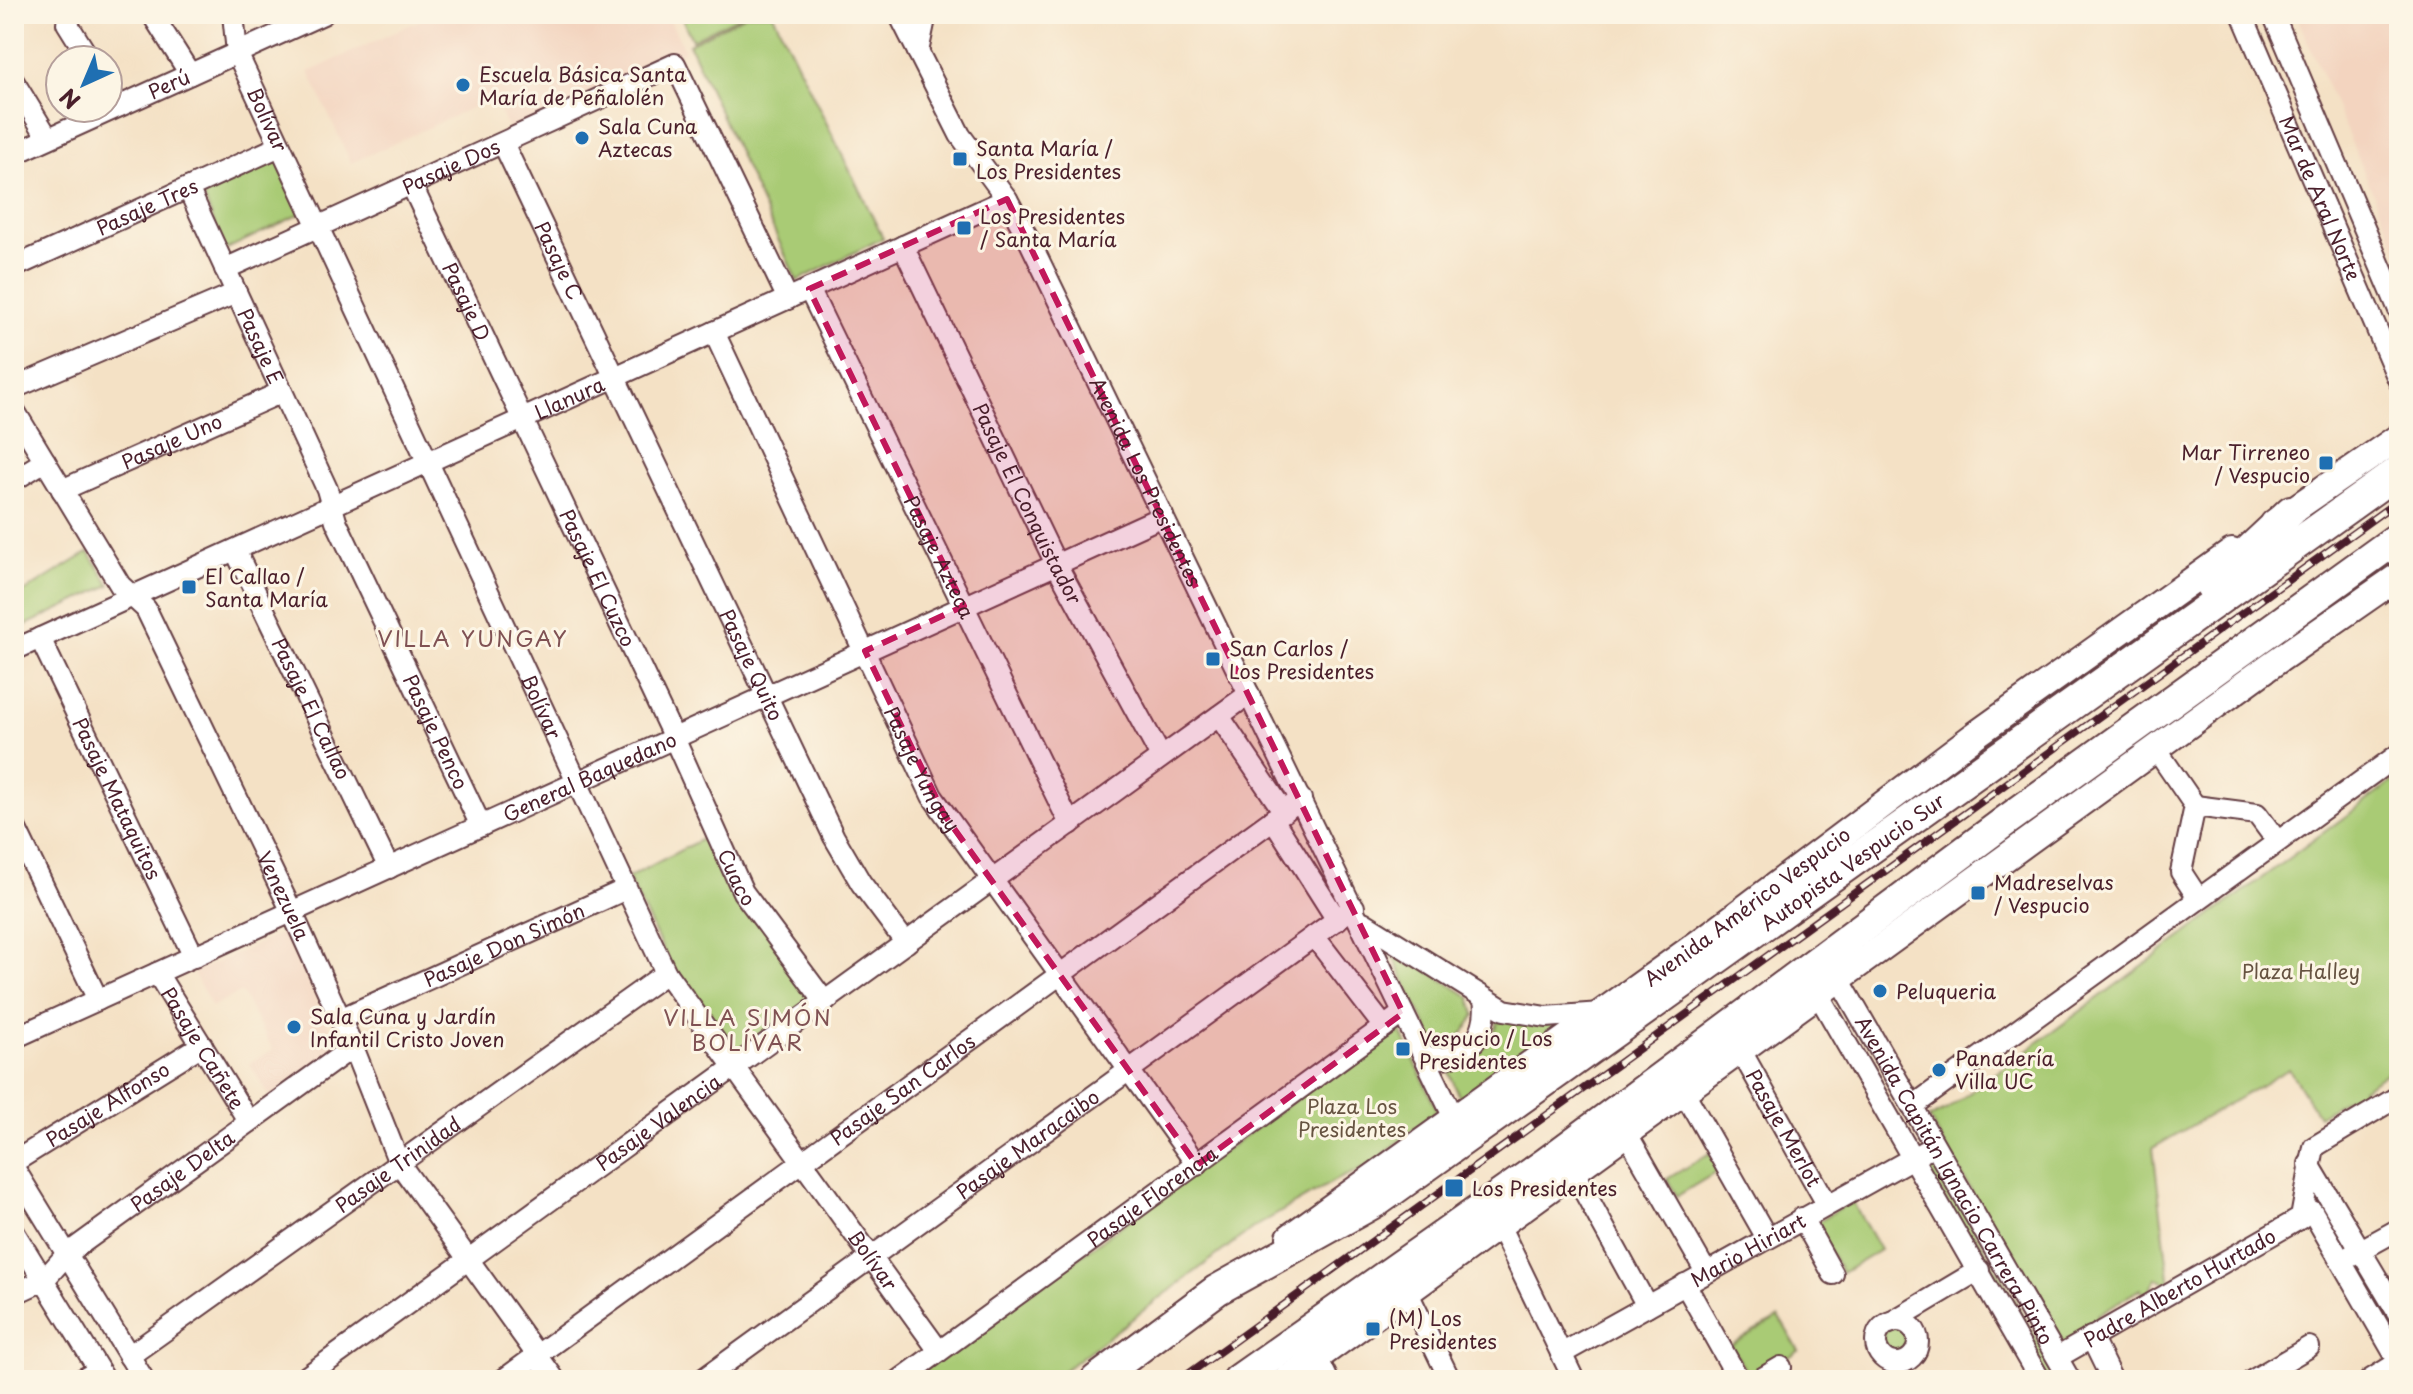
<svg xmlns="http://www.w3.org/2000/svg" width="2413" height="1394" viewBox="0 0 2413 1394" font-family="'Playpen Sans',sans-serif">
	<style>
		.built { fill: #f3d4bf }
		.green { fill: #a9cb74; stroke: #7a7550; stroke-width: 2 }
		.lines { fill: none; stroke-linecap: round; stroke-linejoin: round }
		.minor-casing { stroke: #643c42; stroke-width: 24 }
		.major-casing { stroke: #643c42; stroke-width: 30 }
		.highway-casing { stroke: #643c42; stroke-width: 34 }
		.minor { stroke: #fff; stroke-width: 20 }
		.major { stroke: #fff; stroke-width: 26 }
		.highway { stroke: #fff; stroke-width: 30 }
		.rail-casing { stroke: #4a1f2b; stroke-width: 8 }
		.rail { stroke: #fcf5e5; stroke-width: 5; stroke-dasharray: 15; stroke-linecap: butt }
		.marked { fill: #c2185b; fill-opacity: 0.2; stroke: #c2185b; stroke-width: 6; stroke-dasharray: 16 10; stroke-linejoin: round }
		.poi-dot { fill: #1f6fb2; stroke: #fcf5e5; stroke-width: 3 }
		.labels { text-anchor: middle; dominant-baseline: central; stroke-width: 6; stroke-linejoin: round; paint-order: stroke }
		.poi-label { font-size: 20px; fill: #4a1f2b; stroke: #fcf5e5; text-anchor: start }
		.street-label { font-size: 20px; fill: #4a1f2b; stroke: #fcf5e5 }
		.park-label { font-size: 20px; fill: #665341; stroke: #fcf5e5 }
		.neighbourhood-label { font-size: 22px; letter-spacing: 2px; fill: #805254; stroke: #fcf5e5 }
	</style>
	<rect width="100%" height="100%" fill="#fcf5e5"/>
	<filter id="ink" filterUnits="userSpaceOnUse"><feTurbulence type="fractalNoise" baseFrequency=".0125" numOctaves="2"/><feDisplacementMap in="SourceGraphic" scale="16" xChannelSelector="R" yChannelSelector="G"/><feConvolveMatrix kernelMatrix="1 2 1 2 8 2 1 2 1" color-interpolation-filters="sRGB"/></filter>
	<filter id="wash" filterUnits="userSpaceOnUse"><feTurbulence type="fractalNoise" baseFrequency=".006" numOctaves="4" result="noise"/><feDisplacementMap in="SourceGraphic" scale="32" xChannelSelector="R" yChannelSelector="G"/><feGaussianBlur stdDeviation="1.8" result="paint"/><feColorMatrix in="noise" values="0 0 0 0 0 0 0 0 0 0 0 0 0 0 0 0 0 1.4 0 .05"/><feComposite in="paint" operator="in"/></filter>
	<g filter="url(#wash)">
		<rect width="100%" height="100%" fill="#f4e1c5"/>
		<!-- built -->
		<g class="built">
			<path d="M 433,14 L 667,14 L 685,51 L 509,131 L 493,98 L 351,163 L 309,72 Z"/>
			<path d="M 2296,14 L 2399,14 L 2399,253 Z"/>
			<path d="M 284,932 L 339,1048 L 270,1097 L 249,1063 L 273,1050 L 241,992 L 212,1007 L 193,973 Z"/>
		</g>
		<!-- green -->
		<g class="green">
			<path d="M 680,14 L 744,14 L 692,40 Z"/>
			<path d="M 747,14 L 773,14 L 883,238 L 797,281 L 689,44 Z"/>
			<path d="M 276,153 L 304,212 L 225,250 L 201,190 Z"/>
			<path d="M 89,552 L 110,585 L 14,631 L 14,598 Z"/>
			<path d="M 2399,777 L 2399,1066 L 2362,1088 L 2368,1100 L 2358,1106 L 2351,1096 L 2318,1116 L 2289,1069 L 2153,1148 L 2170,1285 L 2156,1278 L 2146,1297 L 2140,1289 L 2097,1315 L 2102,1324 L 2060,1345 L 1929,1118 L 1946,1110 Z"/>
			<path d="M 713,833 L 817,996 L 739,1057 L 670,964 L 628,878 Z"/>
			<path d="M 1388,946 L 1470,997 L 1475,1015 C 1464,1035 1458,1043 1435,1044 Z"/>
			<path d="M 1500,1015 L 1572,1020 L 1461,1101 L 1446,1064 C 1477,1059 1492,1047 1500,1015 Z"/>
			<path d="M 1398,1025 L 1437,1110 L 1371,1165 L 1336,1180 L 1253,1228 L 1051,1380 L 909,1380 Z"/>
			<path d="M 1710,1153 L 1720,1170 L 1677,1196 L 1667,1179 Z"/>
			<path d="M 1933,1159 L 2061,1380 L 2048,1380 L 1927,1167 L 1928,1161 Z"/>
			<path d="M 1852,1201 L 1880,1250 L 1842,1273 L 1814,1224 Z"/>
			<path d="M 1779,1317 L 1799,1351 L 1750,1379 L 1731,1345 Z"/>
			<circle cx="1897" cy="1342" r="16"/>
		</g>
	</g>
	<g filter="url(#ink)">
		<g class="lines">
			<defs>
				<g id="minor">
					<path d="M 152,14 L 190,74"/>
					<path id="s1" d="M 233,14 L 237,53 L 666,973 L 939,1351"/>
					<path id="s2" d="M 899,14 L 960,135 L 1007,199 L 1029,240 L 1454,1118"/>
					<path id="s3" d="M 2242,14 L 2399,381"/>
					<path d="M 2273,14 L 2399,310"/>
					<path d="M 67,23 L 90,60"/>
					<path d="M 918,52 L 926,14"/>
					<path d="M 14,82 L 48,138"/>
					<path d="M 108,89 L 119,106"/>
					<path id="s4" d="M 503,143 L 834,837 L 861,883 L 906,943"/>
					<path id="s5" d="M 14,154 L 323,14"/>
					<path id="s6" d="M 411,184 L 674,738 L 743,892 L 825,1002"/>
					<path id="s7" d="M 188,188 L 327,489 L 336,521 L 481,826"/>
					<path id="s8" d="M 903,246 L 1056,564 L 1161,757"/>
					<path id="s9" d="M 14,267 L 280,146"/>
					<path id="s10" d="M 225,269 L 675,64 L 788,299"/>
					<path id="s11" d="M 809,289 L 1070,824"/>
					<path id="s12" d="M 714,332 L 932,796 L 1197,1165"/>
					<path d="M 14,388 L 236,293"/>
					<path id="s13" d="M 14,410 L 120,585 L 146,609 L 292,912 L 353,1047 L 399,1163 L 555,1380"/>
					<path d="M 14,480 L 45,461"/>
					<path id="s14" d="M 62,490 L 282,392"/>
					<path id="s15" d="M 235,550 L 389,868"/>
					<path id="s16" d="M 40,638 L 194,957"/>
					<path id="s17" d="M 14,650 L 1007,199"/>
					<path d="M 1219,716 L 1284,812"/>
					<path d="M 2156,749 L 2195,806 L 2181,872 L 2198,898"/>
					<path d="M 2195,806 L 2257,814 L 2277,841"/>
					<path d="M 1273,819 L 1337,920"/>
					<path d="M 14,825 L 98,1000"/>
					<path d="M 1363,922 L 1504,1010 L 1546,1017 L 1601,1013"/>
					<path d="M 1314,936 L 1384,1027"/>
					<path id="s18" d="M 157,973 L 249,1122"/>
					<path id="s19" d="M 1839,979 L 2070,1380"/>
					<path d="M 1818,994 L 2040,1380"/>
					<path id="s20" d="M 340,1019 L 624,890"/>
					<path id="s21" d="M 14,1038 L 1163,516"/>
					<path id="s22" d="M 1741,1051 L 1827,1204"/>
					<path d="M 1424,1056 C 1462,1066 1490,1037 1484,999"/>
					<path d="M 1684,1092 L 1767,1238"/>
					<path d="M 1913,1106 L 2399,754"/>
					<path d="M 1627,1134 L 1706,1272"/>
					<path id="s23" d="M 14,1162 L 202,1045"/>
					<path d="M 2309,1164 L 2399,1315"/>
					<path d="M 14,1168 L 144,1380"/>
					<path d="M 1573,1171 L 1647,1306"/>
					<path d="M 2312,1211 L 2399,1362"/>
					<path d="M 1802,1218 L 1833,1274"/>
					<path d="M 1499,1225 L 1574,1380"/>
					<path d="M 14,1232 L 105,1380"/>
					<path d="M 2350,1256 L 2399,1229"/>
					<path d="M 1685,1284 L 1739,1380"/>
					<path d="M 1407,1291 L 1450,1380"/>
					<path id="s24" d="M 14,1294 L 44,1280 L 67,1254 L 353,1047"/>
					<circle cx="1897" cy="1342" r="21"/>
					<path d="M 1890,1323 L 1979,1270"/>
					<path d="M 2091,1337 L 2112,1380"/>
					<path id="s25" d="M 1561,1354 L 1925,1151"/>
					<path id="s26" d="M 129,1356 L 666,973"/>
					<path d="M 1317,1357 L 1328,1380"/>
					<path id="s27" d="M 2058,1357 L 2301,1218 L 2314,1147 L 2399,1096"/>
					<path d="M 81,1380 L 99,1371"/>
					<path id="s28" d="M 302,1380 L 1249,694"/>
					<path id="s29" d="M 503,1380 L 1301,799"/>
					<path id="s30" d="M 702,1380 L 1354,907"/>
					<path id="s31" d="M 900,1380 L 1403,1013"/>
					<path d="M 1759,1380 L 1781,1367"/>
					<path d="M 2253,1380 L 2309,1347"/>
					<path d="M 2370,1380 L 2399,1362"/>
				</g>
				<g id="major">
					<path d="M 2274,523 L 2399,437"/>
					<path id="s32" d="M 1290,1237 L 1703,940 L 1974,736 L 2232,552"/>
					<path d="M 1286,1380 L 2271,665 L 2399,576"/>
				</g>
				<g id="highway">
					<path d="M 2211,586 L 2291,511"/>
					<path id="s33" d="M 1096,1380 L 1217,1290 L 1379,1200 L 2399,471"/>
					<path d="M 1238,1380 L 1546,1163 L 2007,820 L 2399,537"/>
				</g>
			</defs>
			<!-- minor casing -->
			<use href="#minor" class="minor-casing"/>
			<!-- major casing -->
			<use href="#major" class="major-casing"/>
			<!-- highway casing -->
			<use href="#highway" class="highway-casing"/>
			<!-- minor -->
			<use href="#minor" class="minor"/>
			<!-- major -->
			<use href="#major" class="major"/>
			<!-- highway -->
			<use href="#highway" class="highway"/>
			<defs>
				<path id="rail" d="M 1180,1380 L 2399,500"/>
			</defs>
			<!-- rail casing -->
			<use href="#rail" class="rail-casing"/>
			<!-- rail -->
			<use href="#rail" class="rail"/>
		</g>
	</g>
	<!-- marked area -->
	<path class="marked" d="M 1007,199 L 1403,1013 L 1197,1165 L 945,816 L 865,651 L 964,606 L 809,289 Z"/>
	<!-- markers -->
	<g class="poi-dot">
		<circle cx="463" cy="85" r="8"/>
		<circle cx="582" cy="138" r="8"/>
		<rect x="952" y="151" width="16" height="16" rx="4"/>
		<rect x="956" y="220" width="16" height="16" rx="4"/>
		<rect x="2318" y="455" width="16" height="16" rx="4"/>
		<rect x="181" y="579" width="16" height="16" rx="4"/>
		<rect x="1205" y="651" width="16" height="16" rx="4"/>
		<rect x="1970" y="885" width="16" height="16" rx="4"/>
		<circle cx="1880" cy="991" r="8"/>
		<circle cx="294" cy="1027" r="8"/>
		<rect x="1395" y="1041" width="16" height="16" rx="4"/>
		<circle cx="1939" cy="1070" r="8"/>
		<rect x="1444" y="1178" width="20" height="20" rx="4"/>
		<rect x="1365" y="1321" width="16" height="16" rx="4"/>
	</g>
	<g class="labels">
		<!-- poi labels -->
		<g class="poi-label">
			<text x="479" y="74">Escuela Básica Santa<tspan x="479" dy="23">María de Peñalolén</tspan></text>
			<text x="598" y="126">Sala Cuna<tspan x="598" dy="23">Aztecas</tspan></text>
			<text x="976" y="148">Santa María /<tspan x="976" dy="23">Los Presidentes</tspan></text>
			<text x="980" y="216">Los Presidentes<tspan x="980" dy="23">/ Santa María</tspan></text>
			<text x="2310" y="452" text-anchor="end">Mar Tirreneo<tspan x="2310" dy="23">/ Vespucio</tspan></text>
			<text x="205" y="576">El Callao /<tspan x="205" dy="23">Santa María</tspan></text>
			<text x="1229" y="648">San Carlos /<tspan x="1229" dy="23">Los Presidentes</tspan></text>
			<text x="1994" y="882">Madreselvas<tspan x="1994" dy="23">/ Vespucio</tspan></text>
			<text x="1896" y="991">Peluqueria</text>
			<text x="310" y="1016">Sala Cuna y Jardín<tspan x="310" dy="23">Infantil Cristo Joven</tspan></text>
			<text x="1419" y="1038">Vespucio / Los<tspan x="1419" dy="23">Presidentes</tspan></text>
			<text x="1955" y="1058">Panadería<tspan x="1955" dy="23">Villa UC</tspan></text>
			<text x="1472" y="1188">Los Presidentes</text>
			<text x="1389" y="1318">(M) Los<tspan x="1389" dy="23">Presidentes</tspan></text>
		</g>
		<!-- street labels -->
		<g class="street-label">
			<text stroke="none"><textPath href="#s5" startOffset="170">Perú</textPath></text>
			<text stroke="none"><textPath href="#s1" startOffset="112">Bolívar</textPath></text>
			<text stroke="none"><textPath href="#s10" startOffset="248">Pasaje Dos</textPath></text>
			<text stroke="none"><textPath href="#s3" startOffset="200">Mar de Aral Norte</textPath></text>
			<text stroke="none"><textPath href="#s9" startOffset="146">Pasaje Tres</textPath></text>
			<text stroke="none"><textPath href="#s4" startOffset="130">Pasaje C</textPath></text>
			<text stroke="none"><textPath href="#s6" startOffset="130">Pasaje D</textPath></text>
			<text stroke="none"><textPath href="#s7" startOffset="174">Pasaje E</textPath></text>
			<text stroke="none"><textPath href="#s17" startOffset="610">Llanura</textPath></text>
			<text stroke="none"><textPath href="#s14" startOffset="120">Pasaje Uno</textPath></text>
			<text stroke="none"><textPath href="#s2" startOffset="530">Avenida Los Presidentes</textPath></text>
			<text stroke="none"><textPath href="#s8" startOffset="286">Pasaje El Conquistador</textPath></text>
			<text stroke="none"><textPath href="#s11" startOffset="298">Pasaje Azteca</textPath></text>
			<text stroke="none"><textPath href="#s6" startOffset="436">Pasaje El Cuzco</textPath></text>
			<text stroke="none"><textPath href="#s4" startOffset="578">Pasaje Quito</textPath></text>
			<text stroke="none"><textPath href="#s1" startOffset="760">Bolívar</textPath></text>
			<text stroke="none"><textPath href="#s15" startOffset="176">Pasaje El Callao</textPath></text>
			<text stroke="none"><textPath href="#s7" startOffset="598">Pasaje Penco</textPath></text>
			<text stroke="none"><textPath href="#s12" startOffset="484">Pasaje Yungay</textPath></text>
			<text stroke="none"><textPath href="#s21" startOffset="632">General Baquedano</textPath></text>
			<text stroke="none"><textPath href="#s16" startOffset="178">Pasaje Mataquitos</textPath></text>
			<text stroke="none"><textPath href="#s33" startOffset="918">Autopista Vespucio Sur</textPath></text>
			<text stroke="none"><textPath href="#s6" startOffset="766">Cuaco</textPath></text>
			<text stroke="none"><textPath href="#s13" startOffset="558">Venezuela</textPath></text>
			<text stroke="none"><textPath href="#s32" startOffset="564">Avenida Américo Vespucio</textPath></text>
			<text stroke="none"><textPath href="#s20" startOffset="180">Pasaje Don Simón</textPath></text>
			<text stroke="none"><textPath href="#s18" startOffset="88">Pasaje Cañete</textPath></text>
			<text stroke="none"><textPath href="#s29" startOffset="494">Pasaje San Carlos</textPath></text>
			<text stroke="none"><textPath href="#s23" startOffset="110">Pasaje Alfonso</textPath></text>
			<text stroke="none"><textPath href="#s28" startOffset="440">Pasaje Valencia</textPath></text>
			<text stroke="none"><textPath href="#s22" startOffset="88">Pasaje Merlot</textPath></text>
			<text stroke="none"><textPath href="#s30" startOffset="402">Pasaje Maracaibo</textPath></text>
			<text stroke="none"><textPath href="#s26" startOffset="330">Pasaje Trinidad</textPath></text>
			<text stroke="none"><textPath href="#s24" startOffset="210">Pasaje Delta</textPath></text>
			<text stroke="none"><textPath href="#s19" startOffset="232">Avenida Capitán Ignacio Carrera Pinto</textPath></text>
			<text stroke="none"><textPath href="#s31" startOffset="312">Pasaje Florencia</textPath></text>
			<text stroke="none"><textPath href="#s25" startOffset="214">Mario Hiriart</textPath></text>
			<text stroke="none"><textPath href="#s1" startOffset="1408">Bolívar</textPath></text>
			<text stroke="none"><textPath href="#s27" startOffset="140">Padre Alberto Hurtado</textPath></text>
		</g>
		<!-- park labels -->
		<g class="park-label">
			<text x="2301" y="971">Plaza Halley</text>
			<text x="1352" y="1106">Plaza Los<tspan x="1352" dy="23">Presidentes</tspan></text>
		</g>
		<!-- neighbourhood labels -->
		<g class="neighbourhood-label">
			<text x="473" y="637">VILLA YUNGAY</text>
			<text x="748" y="1016">VILLA SIMÓN<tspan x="748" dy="25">BOLÍVAR</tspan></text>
		</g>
	</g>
	<!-- margin -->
	<rect width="2413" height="1394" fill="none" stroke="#fcf5e5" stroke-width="48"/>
	<!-- north arrow -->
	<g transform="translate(84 84) rotate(224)"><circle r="38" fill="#fcf5e5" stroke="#b59f9b" stroke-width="2"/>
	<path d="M0-6L14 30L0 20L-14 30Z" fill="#1f6fb2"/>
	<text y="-12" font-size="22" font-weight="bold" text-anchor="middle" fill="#4a1f2b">N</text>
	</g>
</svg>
